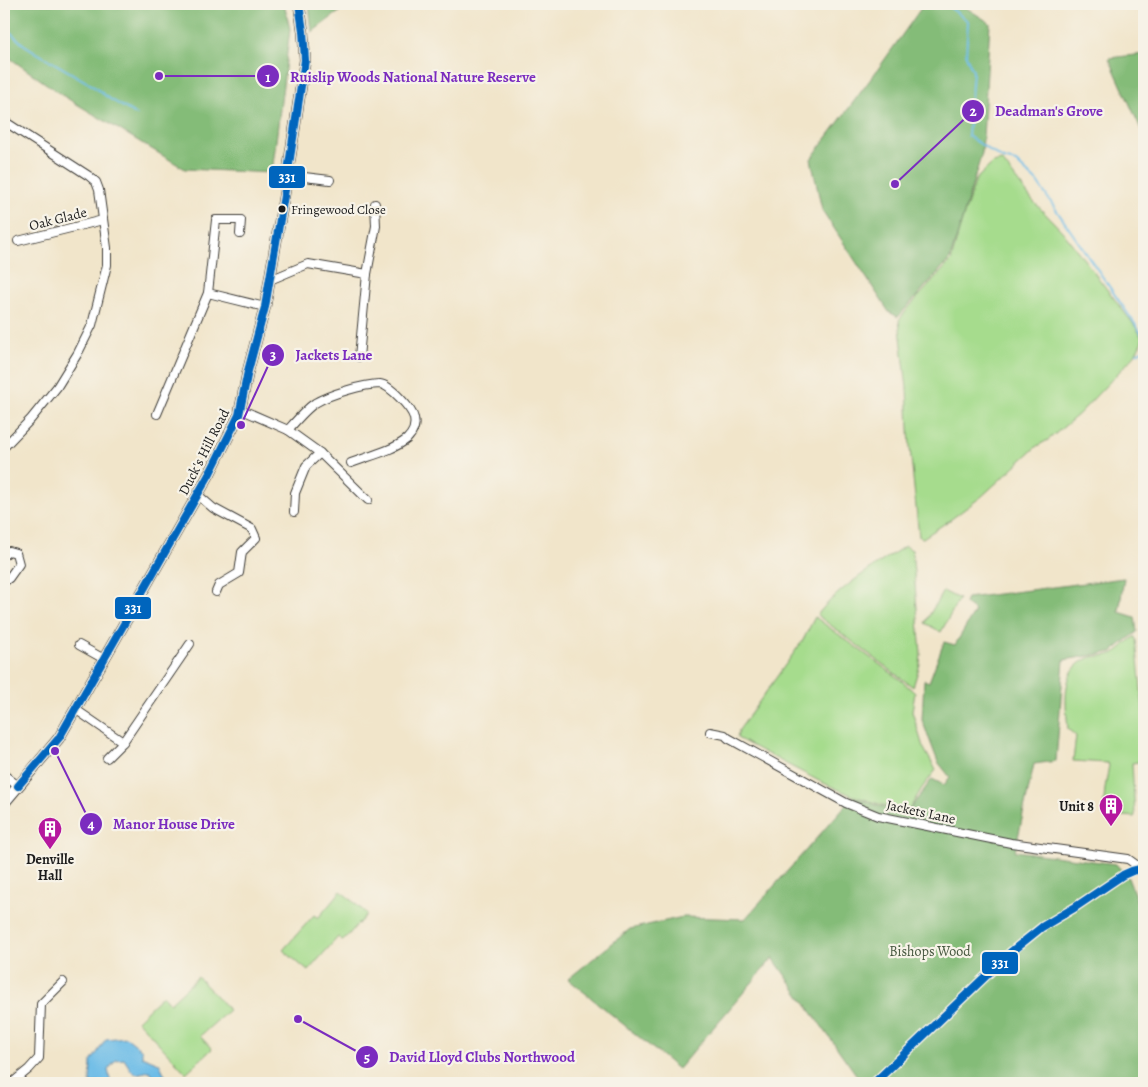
<svg xmlns="http://www.w3.org/2000/svg" width="1148" height="1087" viewBox="0 0 1148 1087" font-family="Alegreya,serif">
	<style>
		.green { fill: #a6dc8d; stroke: #617c54 }
		.forest { fill: #84bc78; stroke: #506c4a }
		.water { fill: #6cbce7; stroke: #446c82 }
		.lines { fill: none; stroke-linecap: round; stroke-linejoin: round }
		.stream { stroke: #6cbce7; stroke-width: 2 }
		.minor-casing { stroke: #3c3a36; stroke-width: 10 }
		.major-casing { stroke: #3c3a36; stroke-width: 12 }
		.minor { stroke: #fff; stroke-width: 8 }
		.major { stroke: #fff; stroke-width: 10 }
		.bus-1-casing { stroke: #f7f3e8; stroke-width: 11 }
		.bus-1 { stroke: #0065bd; stroke-width: 8 }
		.bus-dot { fill: #1c1c1c; stroke: #f7f3e8; stroke-width: 2 }
		.labels { text-anchor: middle; dominant-baseline: central; stroke-width: 4.5; stroke-linejoin: round; paint-order: stroke }
		.bus-label { font-size: 13px; fill: #1c1c1c; stroke: #f7f3e8; text-anchor: start }
		.street-label { font-size: 14px; fill: #1c1c1c; stroke: #f7f3e8 }
		.poi-label { font-size: 14px; font-weight: bold; fill: #1c1c1c; stroke: #f7f3e8; text-anchor: end }
		.park-label { font-size: 14px; fill: #45563e; stroke: #f7f3e8 }
		.leader { fill: none; stroke: #7b2cbf; stroke-width: 2 }
		.callout-dot { fill: #7b2cbf; stroke: #f7f3e8; stroke-width: 2 }
		.mark-label { font-size: 15px; text-anchor: middle; font-weight: bold; fill: #fff }
		.callout-label { font-size: 15px; text-anchor: middle; font-weight: bold; fill: #7b2cbf; stroke: #f7f3e8; stroke-width: 4.5; stroke-linejoin: round; paint-order: stroke }
		.line-badge { stroke: #f7f3e8; stroke-width: 2 }
		.badge-label { font-size: 14px; text-anchor: middle; font-weight: bold; fill: #fff }
	</style>
	<rect width="100%" height="100%" fill="#f7f3e8"/>
	<filter id="ink" filterUnits="userSpaceOnUse"><feTurbulence type="fractalNoise" baseFrequency=".02" numOctaves="2"/><feDisplacementMap in="SourceGraphic" scale="10" xChannelSelector="R" yChannelSelector="G"/><feConvolveMatrix kernelMatrix="1 2 1 2 8 2 1 2 1" color-interpolation-filters="sRGB"/></filter>
	<filter id="wash" filterUnits="userSpaceOnUse"><feTurbulence type="fractalNoise" baseFrequency=".0096" numOctaves="4" result="noise"/><feDisplacementMap in="SourceGraphic" scale="20" xChannelSelector="R" yChannelSelector="G"/><feGaussianBlur stdDeviation="1.12" result="paint"/><feColorMatrix in="noise" values="0 0 0 0 0 0 0 0 0 0 0 0 0 0 0 0 0 1.4 0 .05"/><feComposite in="paint" operator="in"/></filter>
	<g filter="url(#wash)">
		<rect width="100%" height="100%" fill="#f1e5ca"/>
		<!-- green -->
		<g class="green">
			<path d="M 1002,161 L 1032,200 L 1063,232 L 1135,326 L 1143,339 L 1135,355 L 1079,414 L 1048,440 L 1037,446 L 981,497 L 950,520 L 923,538 L 919,537 L 910,448 L 907,388 L 899,320 L 910,306 L 951,261 L 961,224 L 976,179 L 993,163 Z"/>
			<path d="M 905,546 L 912,550 L 921,654 L 920,664 L 913,687 L 817,615 C 840,586 875,566 905,546 Z"/>
			<path d="M 943,591 L 959,599 L 941,632 L 925,623 Z"/>
			<path d="M 815,617 L 902,681 L 915,693 L 912,711 L 923,747 L 936,770 L 922,788 L 910,808 L 904,811 L 898,810 L 851,795 L 819,781 L 737,738 L 739,730 L 803,640 Z"/>
			<path d="M 1134,637 L 1135,637 L 1136,640 L 1144,719 L 1144,761 L 1132,763 L 1135,816 L 1134,817 L 1103,814 L 1105,788 L 1109,765 L 1107,763 L 1073,761 L 1076,736 L 1068,729 C 1066,705 1060,672 1086,659 C 1094,655 1104,657 1112,654 C 1120,651 1127,642 1134,637 Z"/>
			<path d="M 341,891 L 367,914 L 343,941 L 338,937 L 308,971 L 283,950 L 314,915 L 318,918 Z"/>
			<path d="M 198,977 L 229,1010 L 200,1036 L 212,1049 L 186,1073 L 137,1020 L 163,995 L 170,1003 Z"/>
		</g>
		<!-- forest -->
		<g class="forest">
			<path d="M 4,4 L 284,4 L 290,29 L 272,173 L 185,169 L 65,97 L 4,54 Z"/>
			<path d="M 309,4 L 339,4 L 339,12 L 312,32 Z"/>
			<path d="M 924,4 L 960,4 L 990,23 L 982,153 L 950,259 L 898,317 L 889,312 L 822,210 L 811,159 L 878,69 Z"/>
			<path d="M 1144,54 L 1144,136 L 1109,58 Z"/>
			<path d="M 1124,578 L 1119,612 L 1135,617 L 1137,632 L 1112,652 L 1064,660 L 1056,761 L 1034,764 L 1015,851 L 1116,864 L 1128,878 L 1144,919 L 1144,1083 L 857,1083 L 860,1080 L 773,958 L 678,1069 L 568,979 L 630,929 L 683,917 L 745,919 L 853,797 L 899,812 L 904,812 L 910,809 L 932,779 L 944,785 L 950,777 L 938,762 L 922,720 L 924,680 L 929,682 L 944,642 L 955,645 L 975,611 L 965,604 L 967,598 Z"/>
		</g>
		<!-- water -->
		<path class="water" d="M 126,1037 L 142,1050 L 142,1056 L 159,1063 L 169,1083 L 157,1083 L 155,1078 L 150,1071 L 136,1074 L 131,1070 L 124,1059 L 116,1060 L 108,1070 L 111,1083 L 90,1083 L 91,1062 L 106,1039 Z"/>
		<g class="lines">
			<!-- stream -->
			<g class="stream">
				<path d="M 945,4 L 968,21 L 966,56 L 973,71 L 968,136 L 1003,159 L 1016,162 L 1037,182 L 1144,337"/>
				<path d="M 4,29 L 9,31 L 23,44 L 37,53 L 90,84 L 110,99 L 137,115"/>
				<path d="M 1137,353 L 1144,349"/>
			</g>
		</g>
	</g>
	<g filter="url(#ink)">
		<g class="lines">
			<defs>
				<g id="minor">
					<path d="M 4,121 L 89,176 L 96,182 L 99,190 L 107,248 L 107,265 L 92,325 L 78,353 L 57,387 L 31,419 L 4,447"/>
					<path d="M 287,175 L 330,180"/>
					<path d="M 18,241 L 103,220"/>
					<path d="M 270,280 L 308,264 L 367,274"/>
					<path d="M 208,293 L 265,307"/>
					<path d="M 359,357 L 367,274 L 376,226 L 375,204"/>
					<path d="M 240,409 L 288,430 L 320,453 L 368,500"/>
					<path d="M 157,414 L 208,293 L 216,220 L 241,220 L 240,234"/>
					<path d="M 288,430 C 295,422 306,409 315,403 C 328,395 364,384 380,384 C 390,385 412,409 414,418 C 416,426 413,433 407,439 C 392,451 369,456 351,463"/>
					<path d="M 198,495 L 213,508 L 252,529 L 256,538 L 242,552 L 239,573 L 219,585 L 216,592"/>
					<path d="M 294,512 L 295,493 L 306,466 L 320,453"/>
					<path d="M 4,555 L 9,551 L 16,553 L 19,564 L 9,578 L 4,582"/>
					<path d="M 79,645 L 104,659"/>
					<path d="M 75,709 L 123,742"/>
					<path d="M 710,732 L 725,735 L 728,738 L 846,803 L 878,816 L 1011,843 L 1128,859 L 1142,869"/>
					<path d="M 107,758 L 123,742 L 190,644"/>
					<path d="M 4,775 L 18,786"/>
					<path d="M 12,1083 L 29,1069 L 39,1058 L 41,1004 L 63,982"/>
					<path d="M 874,1083 L 1012,951 L 1042,927 L 1074,908 L 1123,875 L 1132,871 L 1144,868"/>
				</g>
				<path id="major" d="M 4,803 L 59,738 L 210,473 L 239,415 L 248,371 L 265,307 L 286,184 L 305,60 L 303,31 L 299,4"/>
			</defs>
			<!-- minor casing -->
			<use href="#minor" class="minor-casing"/>
			<!-- major casing -->
			<use href="#major" class="major-casing"/>
			<!-- minor -->
			<use href="#minor" class="minor"/>
			<!-- major -->
			<use href="#major" class="major"/>
			<defs>
				<g id="bus-1">
					<path d="M 18,786 L 59,738 L 210,473 L 239,415 L 248,371 L 265,307 L 286,184 L 305,60 L 303,31 L 299,4"/>
					<path d="M 874,1083 L 1012,951 L 1042,927 L 1074,908 L 1123,875 L 1132,871 L 1144,868"/>
				</g>
			</defs>
			<!-- bus-1 casing -->
			<use href="#bus-1" class="bus-1-casing"/>
			<!-- bus-1 -->
			<use href="#bus-1" class="bus-1"/>
		</g>
	</g>
	<!-- icons -->
	<defs>
		<symbol id="building-pin" viewBox="-11 -11 22 30"><path d="M0 17L-7.5 6A9.5 9.5 0 1 1 7.5 6Z" fill="#b5179e" stroke="#f7f3e8"/><path d="M-4-6H4V6H1V3H-1V6H-4ZM-2.5-4.3h1.7v1.8h-1.7ZM.8-4.3h1.7v1.8H.8ZM-2.5-1h1.7V.8h-1.7ZM.8-1h1.7V.8H.8Z" fill="#fff"/></symbol>
	</defs>
	<g fill-rule="evenodd">
		<use href="#building-pin" x="1097" y="792" width="28" height="38"/>
		<use href="#building-pin" x="36" y="815" width="28" height="38"/>
	</g>
	<!-- markers -->
	<circle class="bus-dot" cx="282" cy="209" r="4.5"/>
	<g class="labels">
		<!-- bus labels -->
		<g class="bus-label">
			<text x="291" y="209">Fringewood Close</text>
		</g>
		<!-- street labels -->
		<g class="street-label">
			<text transform="translate(58 219) rotate(-14)">Oak Glade</text>
			<text transform="translate(204 452) rotate(-63)">Duck's Hill Road</text>
			<text transform="translate(921 812) rotate(12)">Jackets Lane</text>
		</g>
		<!-- poi labels -->
		<g class="poi-label">
			<text x="1094" y="806">Unit 8</text>
			<text x="50" y="859" text-anchor="middle">Denville<tspan x="50" dy="16">Hall</tspan></text>
		</g>
		<!-- park labels -->
		<g class="park-label">
			<text x="930" y="951">Bishops Wood</text>
		</g>
	</g>
	<!-- callouts -->
	<path class="leader" d="M159 76L268 76M895 184L973 111M241 425L273 355M55 751L91 824M298 1019L367 1057"/>
	<g class="callout-dot">
		<circle cx="159" cy="76" r="5"/>
		<circle cx="895" cy="184" r="5"/>
		<circle cx="241" cy="425" r="5"/>
		<circle cx="55" cy="751" r="5"/>
		<circle cx="298" cy="1019" r="5"/>
		<circle cx="268" cy="76" r="12"/>
		<circle cx="973" cy="111" r="12"/>
		<circle cx="273" cy="355" r="12"/>
		<circle cx="91" cy="824" r="12"/>
		<circle cx="367" cy="1057" r="12"/>
	</g>
	<g class="mark-label">
		<text x="268" y="82">1</text>
		<text x="973" y="116">2</text>
		<text x="273" y="360">3</text>
		<text x="91" y="829">4</text>
		<text x="367" y="1062">5</text>
	</g>
	<g class="callout-label">
		<text x="413" y="82">Ruislip Woods National Nature Reserve</text>
		<text x="1049" y="116">Deadman's Grove</text>
		<text x="334" y="360">Jackets Lane</text>
		<text x="174" y="829">Manor House Drive</text>
		<text x="482" y="1062">David Lloyd Clubs Northwood</text>
	</g>
	<g class="line-badge">
		<rect x="268" y="165" width="38" height="24" rx="5" fill="#0065bd"/>
		<rect x="114" y="596" width="38" height="24" rx="5" fill="#0065bd"/>
		<rect x="981" y="951" width="38" height="24" rx="5" fill="#0065bd"/>
	</g>
	<g class="badge-label">
		<text x="287" y="182">331</text>
		<text x="133" y="613">331</text>
		<text x="1000" y="968">331</text>
	</g>
	<!-- margin -->
	<rect width="1148" height="1087" fill="none" stroke="#f7f3e8" stroke-width="20"/>
</svg>
